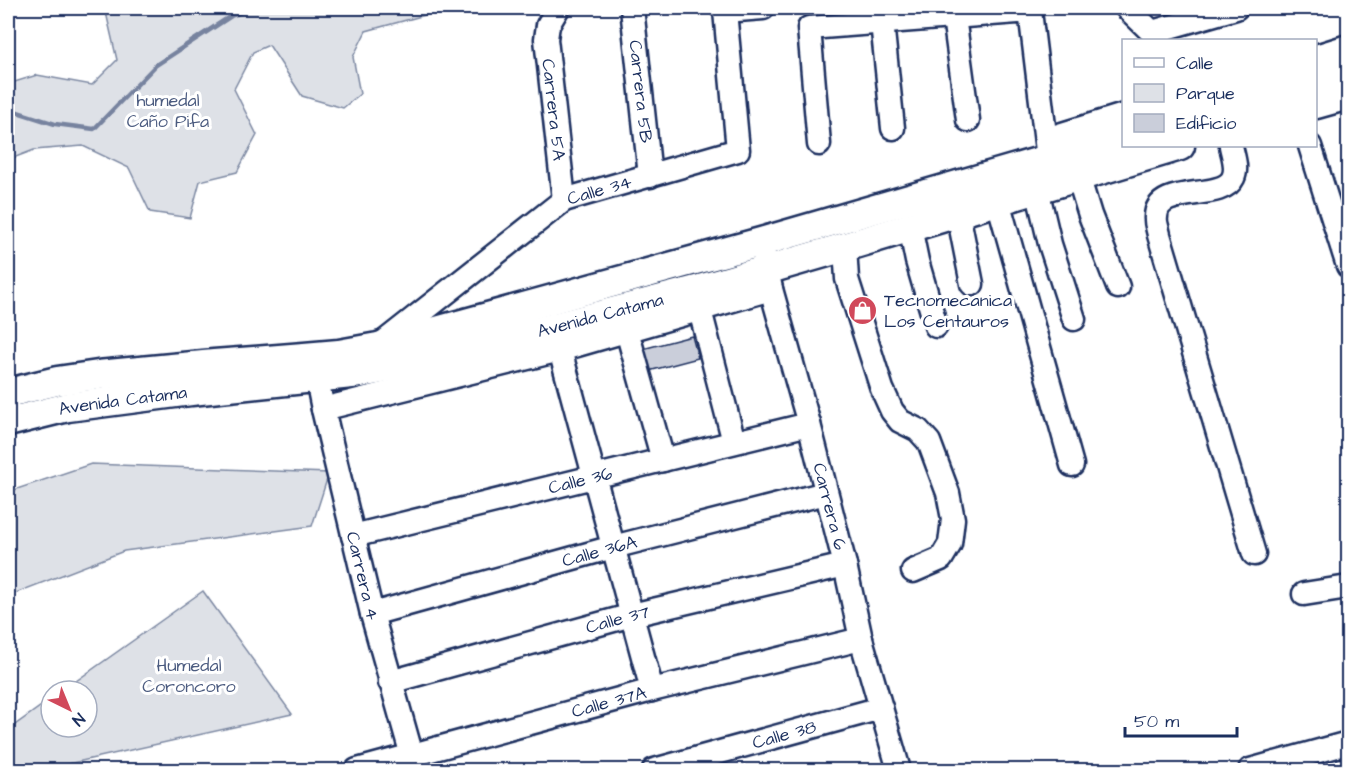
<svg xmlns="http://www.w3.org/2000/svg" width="1356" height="778" viewBox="0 0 1356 778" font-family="'Architects Daughter',sans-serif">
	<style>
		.green { fill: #dee1e7; stroke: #7c88a2; stroke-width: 1.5 }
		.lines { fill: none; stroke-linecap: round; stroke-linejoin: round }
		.stream { stroke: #77839f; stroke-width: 4.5 }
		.building { fill: #caceda; stroke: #1b2f5e; stroke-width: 1.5 }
		.minor-casing { stroke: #1b2f5e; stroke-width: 27 }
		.major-casing { stroke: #1b2f5e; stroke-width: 33 }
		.minor { stroke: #fff; stroke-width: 22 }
		.major { stroke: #fff; stroke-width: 28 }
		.labels { text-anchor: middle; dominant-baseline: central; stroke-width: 6; stroke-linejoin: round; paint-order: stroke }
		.street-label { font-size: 18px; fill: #1b2f5e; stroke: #fff }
		.park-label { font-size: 18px; fill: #4c5c80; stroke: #fff }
		.poi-label { font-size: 18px; fill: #1b2f5e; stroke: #fff; text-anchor: start }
	</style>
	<rect width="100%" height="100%" fill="#fff"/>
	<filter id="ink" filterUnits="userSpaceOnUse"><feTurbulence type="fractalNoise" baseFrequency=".0167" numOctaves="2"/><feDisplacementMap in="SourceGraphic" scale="12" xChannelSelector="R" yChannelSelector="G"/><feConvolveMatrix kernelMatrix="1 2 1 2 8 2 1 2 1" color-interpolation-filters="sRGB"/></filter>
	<g filter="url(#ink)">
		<!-- green -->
		<g class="green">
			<path d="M 105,8 L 451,8 L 366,31 L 353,57 L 360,94 L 343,108 L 302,96 L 269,45 L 253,52 L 234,89 L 257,135 L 237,172 L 200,181 L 190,218 L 150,212 L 129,168 L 83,146 L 34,150 L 8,160 L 8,84 L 37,75 L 92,85 L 117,60 Z"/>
			<path d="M 91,464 L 329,473 L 312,526 L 124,551 L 8,596 L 8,492 Z"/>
			<path d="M 203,591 L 292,714 L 41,770 L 8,770 L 8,730 L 51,699 L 51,727 L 87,727 L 87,691 L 62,691 Z"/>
		</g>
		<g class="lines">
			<!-- stream -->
			<path class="stream" d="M 8,109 L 55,124 L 94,129 L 156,65 L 231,16 L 253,8"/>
		</g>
		<!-- building -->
		<path class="building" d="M 692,336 L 698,358 L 641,373 L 635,351 Z"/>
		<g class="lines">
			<defs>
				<g id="minor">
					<path id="s1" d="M 558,8 L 548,25 L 546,39 L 564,200"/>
					<path id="s2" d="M 632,8 L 650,176"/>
					<path d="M 1127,8 L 1160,40"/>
					<path d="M 725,11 L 763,8"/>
					<path d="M 954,17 L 968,120"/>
					<path d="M 882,22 L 893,128"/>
					<path d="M 1152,32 L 1236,8"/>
					<path d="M 1316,56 L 1348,46"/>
					<path d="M 1046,139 L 1124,115"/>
					<path d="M 819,144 L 809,28 L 1030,11 L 1048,159"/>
					<path d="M 1231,146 C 1233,156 1238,168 1233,178 C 1222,202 1156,183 1156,217 C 1155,222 1158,229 1159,235 L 1254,554"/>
					<path d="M 1310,146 L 1348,266"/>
					<path d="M 1078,176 L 1090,215 L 1118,287"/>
					<path d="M 1037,189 L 1050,244 L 1074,319"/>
					<path d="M 998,201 L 1072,465"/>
					<path d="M 958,213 L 972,284"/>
					<path d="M 910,227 L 917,261 L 936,326"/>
					<path d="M 845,247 L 847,279 L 882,389 L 892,411 L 900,421 L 918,430 L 929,442 L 948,493 L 953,519 L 950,544 L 941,559 L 913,571"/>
					<path id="s3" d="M 764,255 L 771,289 L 809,424 L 845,565 L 861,639 L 899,770"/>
					<path d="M 700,310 L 734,442"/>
					<path d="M 627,331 L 663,460"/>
					<path id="s4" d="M 384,342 L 564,200 L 738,150 L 725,11 L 722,8"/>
					<path d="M 560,350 L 652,690"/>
					<path id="s5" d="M 317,379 L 323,409 L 372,614 L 416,770"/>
					<path d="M 323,409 L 560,350 L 771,289"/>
					<path id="s6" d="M 353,536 L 809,424"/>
					<path d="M 1304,594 L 1348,587"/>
					<path id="s7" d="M 372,614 L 613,547 L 826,493"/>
					<path id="s8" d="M 390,682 L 632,615 L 845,565"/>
					<path id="s9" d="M 357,770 L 652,690 L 861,639"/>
					<path id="s10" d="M 654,770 L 881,708"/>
					<path d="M 1250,770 L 1348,743"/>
				</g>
				<g id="major">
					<path d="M 1316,81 L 1348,71"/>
					<path d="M 1316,104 L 1348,95"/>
					<path d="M 8,393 L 57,381 L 98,375 L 214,364 L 304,357 L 339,354 L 378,347 L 761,242 L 1124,137"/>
					<path id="s11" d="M 8,422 L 68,407 L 191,391 L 361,373 L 424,361 L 700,289 L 845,247 L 1180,146"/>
				</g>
			</defs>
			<!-- minor casing -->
			<use href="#minor" class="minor-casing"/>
			<!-- major casing -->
			<use href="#major" class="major-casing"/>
			<!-- minor -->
			<use href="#minor" class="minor"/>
			<!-- major -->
			<use href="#major" class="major"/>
		</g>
	</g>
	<!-- icons -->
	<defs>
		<symbol id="shop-disc" viewBox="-11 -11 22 22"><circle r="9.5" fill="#d1495b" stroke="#fff"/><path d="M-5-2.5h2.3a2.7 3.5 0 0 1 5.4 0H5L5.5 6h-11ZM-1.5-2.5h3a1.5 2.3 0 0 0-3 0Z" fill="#fff"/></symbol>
	</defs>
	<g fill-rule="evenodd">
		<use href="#shop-disc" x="846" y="294" width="33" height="33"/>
	</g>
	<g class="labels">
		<!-- street labels -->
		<g class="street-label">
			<text stroke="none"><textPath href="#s2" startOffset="84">Carrera 5B</textPath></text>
			<text stroke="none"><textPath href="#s1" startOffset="105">Carrera 5A</textPath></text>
			<text stroke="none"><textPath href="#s4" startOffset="266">Calle 34</textPath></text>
			<text stroke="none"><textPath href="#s11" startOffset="603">Avenida Catama</textPath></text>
			<text stroke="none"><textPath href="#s11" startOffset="117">Avenida Catama</textPath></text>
			<text stroke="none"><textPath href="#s6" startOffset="234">Calle 36</textPath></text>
			<text stroke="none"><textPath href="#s3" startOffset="260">Carrera 6</textPath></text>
			<text stroke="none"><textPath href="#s7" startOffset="236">Calle 36A</textPath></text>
			<text stroke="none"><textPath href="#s5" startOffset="202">Carrera 4</textPath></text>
			<text stroke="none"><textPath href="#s8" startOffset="236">Calle 37</textPath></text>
			<text stroke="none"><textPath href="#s9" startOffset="261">Calle 37A</textPath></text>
			<text stroke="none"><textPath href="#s10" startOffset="135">Calle 38</textPath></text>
		</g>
		<!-- park labels -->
		<g class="park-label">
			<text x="168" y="100">humedal<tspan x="168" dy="21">Caño Pifa</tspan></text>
			<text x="189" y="665">Humedal<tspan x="189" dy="21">Coroncoro</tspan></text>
		</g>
		<!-- poi labels -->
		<g class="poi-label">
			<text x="884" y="300">Tecnomecanica<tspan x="884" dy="21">Los Centauros</tspan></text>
		</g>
	</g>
	<!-- margin -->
	<rect width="1356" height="778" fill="none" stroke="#fff" stroke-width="30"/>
	<rect x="15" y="15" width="1326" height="748" fill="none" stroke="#1b2f5e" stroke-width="2" filter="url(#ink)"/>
	<!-- legend -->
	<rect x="1122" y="39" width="195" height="108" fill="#ffffff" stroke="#a4acbf" stroke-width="1.5"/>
	<rect x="1134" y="58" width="30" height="9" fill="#ffffff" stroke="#a4acbf" stroke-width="1.5"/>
	<text x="1176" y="69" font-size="18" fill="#1b2f5e">Calle</text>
	<rect x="1134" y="84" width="30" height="18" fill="#dee1e7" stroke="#a4acbf" stroke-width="1.5"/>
	<text x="1176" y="99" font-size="18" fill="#1b2f5e">Parque</text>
	<rect x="1134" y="114" width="30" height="18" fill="#caceda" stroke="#a4acbf" stroke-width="1.5"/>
	<text x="1176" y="129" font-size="18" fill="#1b2f5e">Edificio</text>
	<!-- north arrow -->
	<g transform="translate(69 709) rotate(137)"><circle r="28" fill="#ffffff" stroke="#a4acbf" stroke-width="1.5"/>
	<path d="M0-4.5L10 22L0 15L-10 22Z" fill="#d1495b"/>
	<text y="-9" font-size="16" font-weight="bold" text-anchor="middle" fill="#1b2f5e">N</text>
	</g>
	<!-- scale -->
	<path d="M1125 727v9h112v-9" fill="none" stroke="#1b2f5e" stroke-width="3"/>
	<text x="1134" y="727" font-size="18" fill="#1b2f5e" stroke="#ffffff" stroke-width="4.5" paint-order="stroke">50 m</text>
</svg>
